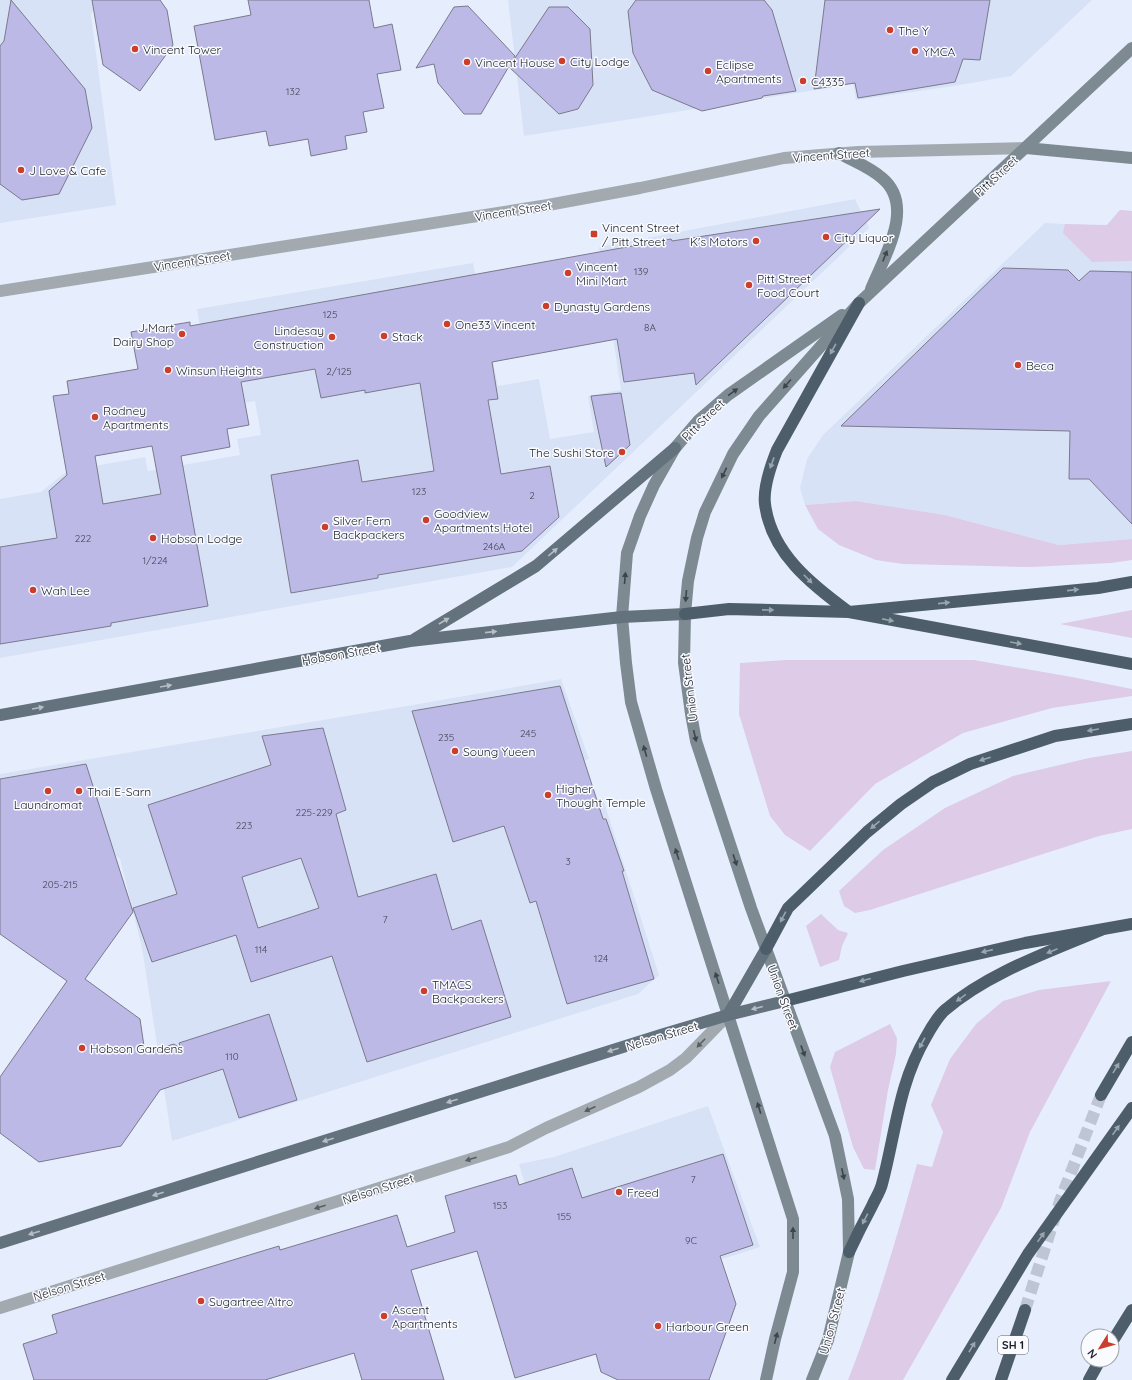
<svg xmlns="http://www.w3.org/2000/svg" width="1132" height="1380" viewBox="0 0 1132 1380" font-family="Quicksand,sans-serif">
	<style>
		.built { fill: #d7e2f7 }
		.green { fill: #ddcbe7 }
		.building { fill: #bdb9e7; stroke: #7b798c; fill-rule: evenodd }
		.lines { fill: none; stroke-linecap: round; stroke-linejoin: round }
		.motorway-tunnel { stroke: #bec5d3; stroke-width: 12; stroke-dasharray: 12 6; stroke-linecap: butt }
		.minor { stroke: #a2aab0; stroke-width: 12 }
		.tertiary { stroke: #a2aab0; stroke-width: 12 }
		.secondary { stroke: #7d8a92; stroke-width: 12 }
		.primary { stroke: #63727c; stroke-width: 12 }
		.motorway { stroke: #4d5e6a; stroke-width: 12 }
		.oneway { fill: #3e444c }
		.oneway2 { fill: #9aa5ad }
		.oneway3 { fill: #b6bdc4 }
		.oneway4 { fill: #585e64 }
		.poi-dot { fill: #ca3e2b; stroke: #f9fbff; stroke-width: 1.5 }
		.labels { text-anchor: middle; dominant-baseline: central; stroke-width: 3; stroke-linejoin: round; paint-order: stroke }
		.number-label { font-size: 10px; fill: #444656 }
		.shield { fill: #f9fbff; stroke: #5e6167; stroke-width: 1 }
		.shield-label { font-size: 11px; font-weight: bold; fill: #1c1f26 }
		.poi-label { font-size: 12px; fill: #1c1f26; stroke: #f9fbff; text-anchor: start }
		.street-label { font-size: 12px; fill: #1c1f26; stroke: #f9fbff }
	</style>
	<rect width="100%" height="100%" fill="#e6eefe"/>
	<!-- built -->
	<g class="built">
		<path d="M 0,0 L 95,0 L 95,5 L 91,15 L 116,205 L 0,223 Z"/>
		<path d="M 508,0 L 1092,0 L 1011,76 L 954,86 L 856,100 L 853,84 L 524,136 Z"/>
		<path d="M 855,199 L 869,228 L 512,567 L 0,658 L 0,499 L 41,492 L 67,471 L 145,457 L 148,471 L 240,455 L 237,439 L 261,435 L 255,401 L 214,408 L 197,309 L 473,263 L 498,386 L 539,379 L 550,439 L 594,432 L 588,396 L 621,390 L 599,247 Z"/>
		<path d="M 1120,210 L 1132,211 L 1132,539 L 1059,545 L 945,515 L 856,501 L 805,505 L 800,488 L 807,459 L 823,435 L 1045,223 L 1106,226 Z"/>
		<path d="M 561,679 L 589,759 L 496,789 L 509,830 L 603,799 L 659,975 L 638,994 L 172,1141 L 142,948 L 120,859 L 61,813 L 0,825 L 0,774 L 407,706 Z"/>
		<path d="M 708,1106 L 760,1247 L 643,1284 L 551,1272 L 519,1164 L 554,1157 Z"/>
	</g>
	<!-- green -->
	<g class="green">
		<path d="M 1120,210 L 1132,211 L 1132,261 L 1092,262 L 1063,233 L 1065,224 L 1107,225 Z"/>
		<path d="M 856,501 L 945,515 L 1059,545 L 1132,539 L 1132,560 L 1111,563 L 1031,567 L 903,564 L 876,560 L 839,545 L 818,529 L 805,505 Z"/>
		<path d="M 1132,610 L 1132,638 L 1060,624 Z"/>
		<path d="M 786,660 L 974,660 L 1072,677 L 1132,689 L 1132,696 L 1052,708 L 963,733 L 875,784 L 810,851 L 785,835 L 770,816 L 739,714 L 740,663 Z"/>
		<path d="M 1132,751 L 1132,829 L 1099,836 L 870,910 L 855,913 L 844,906 L 839,891 L 883,850 L 945,808 L 1013,776 L 1089,758 Z"/>
		<path d="M 821,914 L 838,930 L 848,933 L 842,946 L 839,960 L 820,967 L 806,926 Z"/>
		<path d="M 1111,981 L 1030,1132 L 1001,1208 L 903,1380 L 848,1380 C 876,1309 897,1237 917,1164 L 932,1167 L 943,1132 L 931,1105 L 950,1059 L 976,1024 L 1003,1001 L 1039,990 Z"/>
		<path d="M 890,1024 L 897,1038 L 896,1054 L 888,1090 L 875,1170 L 864,1169 L 853,1147 L 830,1067 L 835,1052 Z"/>
	</g>
	<!-- building -->
	<g class="building">
		<path d="M 11,0 L 85,89 L 92,128 L 59,194 L 22,200 L 0,184 L 0,46 L 4,41 Z"/>
		<path d="M 92,0 L 160,0 L 167,10 L 173,45 L 140,91 L 103,65 Z"/>
		<path d="M 248,0 L 369,0 L 374,28 L 392,24 L 401,70 L 377,74 L 384,108 L 363,112 L 367,132 L 345,136 L 347,149 L 311,156 L 308,139 L 269,146 L 266,131 L 215,140 L 194,26 L 251,15 Z"/>
		<path d="M 636,0 L 764,0 L 772,10 L 796,91 L 763,96 L 762,98 L 702,111 L 652,90 L 633,53 L 628,11 Z"/>
		<path d="M 825,0 L 990,0 L 980,60 L 963,59 L 955,82 L 858,98 L 855,83 L 814,89 Z"/>
		<path d="M 468,6 L 515,56 L 481,114 L 464,114 L 438,83 L 434,64 L 416,68 L 454,7 Z"/>
		<path d="M 549,7 L 568,7 L 590,29 L 593,85 L 578,109 L 559,114 L 509,67 Z"/>
		<path d="M 880,209 L 696,385 L 694,373 L 624,382 L 617,339 L 492,362 L 498,399 L 488,400 L 501,474 L 550,466 L 559,517 L 522,551 L 378,575 L 378,578 L 291,593 L 271,475 L 358,460 L 362,482 L 434,471 L 420,383 L 365,393 L 365,390 L 321,398 L 315,369 L 241,382 L 249,425 L 227,429 L 230,447 L 181,456 L 208,606 L 111,623 L 111,626 L 0,644 L 0,547 L 57,538 L 49,491 L 67,475 L 53,396 L 69,394 L 67,381 L 138,369 L 131,332 L 190,322 L 190,326 L 671,239 L 672,241 ZM 152,446 L 161,494 L 103,504 L 95,456 Z"/>
		<path d="M 1003,268 L 1068,270 L 1079,281 L 1090,271 L 1132,272 L 1132,524 L 1089,479 L 1069,479 L 1070,431 L 841,426 Z"/>
		<path d="M 621,393 L 630,445 L 606,467 L 591,396 Z"/>
		<path d="M 560,686 L 603,819 L 606,819 L 624,871 L 622,871 L 654,979 L 567,1004 L 536,901 L 530,903 L 504,826 L 453,842 L 412,711 Z"/>
		<path d="M 323,728 L 346,810 L 336,814 L 358,897 L 436,874 L 452,930 L 481,920 L 511,1017 L 367,1062 L 332,956 L 251,982 L 236,935 L 152,962 L 133,908 L 177,894 L 148,805 L 271,765 L 262,736 ZM 301,858 L 319,908 L 258,928 L 242,877 Z"/>
		<path d="M 86,764 L 133,912 L 85,979 L 140,1019 L 145,1053 L 174,1044 L 181,1049 L 179,1043 L 269,1014 L 297,1100 L 239,1118 L 223,1069 L 160,1090 L 121,1146 L 39,1162 L 0,1133 L 0,1077 L 67,981 L 0,934 L 0,779 Z"/>
		<path d="M 723,1154 L 753,1245 L 720,1256 L 736,1304 L 709,1380 L 618,1380 L 601,1372 L 596,1354 L 515,1378 L 477,1251 L 411,1270 L 444,1380 L 362,1380 L 354,1353 L 265,1380 L 34,1380 L 23,1344 L 57,1333 L 52,1315 L 279,1246 L 280,1250 L 397,1215 L 407,1247 L 455,1232 L 445,1196 L 516,1175 L 519,1185 L 572,1168 L 582,1198 Z"/>
	</g>
	<g class="lines">
		<!-- motorway-tunnel -->
		<path class="motorway-tunnel" d="M 1025,1310 L 1060,1201 L 1101,1095"/>
		<!-- minor -->
		<path class="minor" d="M 0,1308 L 509,1147 L 546,1128 L 639,1087 L 670,1070 L 686,1058 L 728,1015"/>
		<!-- tertiary -->
		<path class="tertiary" d="M 0,291 L 548,205 L 640,188 L 784,158 L 858,152 L 1026,148"/>
		<!-- secondary -->
		<g class="secondary">
			<path d="M 1026,148 L 1132,158"/>
			<path d="M 839,153 C 853,161 870,167 882,178 C 916,206 884,257 871,289"/>
			<path d="M 766,1380 L 775,1339 L 793,1272 L 793,1219 L 656,789 L 631,702 L 626,663 L 622,617 L 627,553 L 640,516 L 654,485 L 675,448 L 699,420 L 728,395 L 842,315"/>
			<path d="M 812,1380 L 828,1340 L 849,1252 L 848,1199 L 835,1136 L 751,908 L 696,741 L 691,714 L 684,663 L 685,614 L 688,581 L 697,538 L 705,512 L 733,454 L 759,416 L 859,303 L 1132,48"/>
		</g>
		<!-- primary -->
		<g class="primary">
			<path d="M 415,639 L 536,566 L 675,448"/>
			<path d="M 0,715 L 410,641 L 622,617 L 685,614"/>
			<path d="M 728,1015 L 766,949"/>
			<path d="M 0,1243 L 664,1034 L 728,1015 L 785,1001"/>
		</g>
		<!-- motorway -->
		<g class="motorway">
			<path d="M 859,303 L 777,450 C 771,465 763,488 765,504 C 771,553 812,585 849,612 L 1132,664"/>
			<path d="M 685,614 L 729,609 L 849,612 L 1098,588 L 1132,582"/>
			<path d="M 766,949 L 788,908 L 867,832 L 901,804 L 933,782 L 970,764 L 1055,736 L 1132,724"/>
			<path d="M 785,1001 L 903,971 L 1025,943 L 1132,924"/>
			<path d="M 1101,1095 L 1132,1042"/>
			<path d="M 849,1252 C 856,1237 864,1221 872,1206 C 875,1199 880,1192 882,1184 C 896,1132 898,1085 926,1037 C 931,1028 937,1017 945,1010 C 988,973 1049,952 1101,930"/>
			<path d="M 1112,1342 L 1132,1310"/>
			<path d="M 952,1380 L 1028,1254 L 1132,1108"/>
			<path d="M 1001,1380 L 1025,1310"/>
			<path d="M 1089,1380 L 1100,1360"/>
		</g>
	</g>
	<!-- one-way arrows -->
	<defs><path id="oneway-solid" d="M-6-.8H1V-3.2L6.5 0L1 3.2V.8H-6Z"/></defs>
	<g class="oneway">
		<use href="#oneway-solid" transform="translate(885 256) rotate(-68)"/>
		<use href="#oneway-solid" transform="translate(787 384) rotate(131)"/>
		<use href="#oneway-solid" transform="translate(733 392) rotate(-36)"/>
		<use href="#oneway-solid" transform="translate(724 473) rotate(116)"/>
		<use href="#oneway-solid" transform="translate(625 578) rotate(-85)"/>
		<use href="#oneway-solid" transform="translate(686 596) rotate(95)"/>
		<use href="#oneway-solid" transform="translate(695 736) rotate(77)"/>
		<use href="#oneway-solid" transform="translate(645 751) rotate(-106)"/>
		<use href="#oneway-solid" transform="translate(677 854) rotate(-108)"/>
		<use href="#oneway-solid" transform="translate(735 860) rotate(72)"/>
		<use href="#oneway-solid" transform="translate(717 978) rotate(-108)"/>
		<use href="#oneway-solid" transform="translate(803 1051) rotate(70)"/>
		<use href="#oneway-solid" transform="translate(759 1108) rotate(-107)"/>
		<use href="#oneway-solid" transform="translate(843 1174) rotate(78)"/>
		<use href="#oneway-solid" transform="translate(793 1233) rotate(-90)"/>
		<use href="#oneway-solid" transform="translate(776 1338) rotate(-76)"/>
	</g>
	<g class="oneway2">
		<use href="#oneway-solid" transform="translate(833 349) rotate(119)"/>
		<use href="#oneway-solid" transform="translate(772 463) rotate(110)"/>
		<use href="#oneway-solid" transform="translate(808 579) rotate(45)"/>
		<use href="#oneway-solid" transform="translate(1073 590) rotate(-6)"/>
		<use href="#oneway-solid" transform="translate(944 603) rotate(-6)"/>
		<use href="#oneway-solid" transform="translate(768 610) rotate(1)"/>
		<use href="#oneway-solid" transform="translate(888 620) rotate(11)"/>
		<use href="#oneway-solid" transform="translate(1016 643) rotate(10)"/>
		<use href="#oneway-solid" transform="translate(1093 730) rotate(171)"/>
		<use href="#oneway-solid" transform="translate(985 759) rotate(162)"/>
		<use href="#oneway-solid" transform="translate(875 825) rotate(140)"/>
		<use href="#oneway-solid" transform="translate(783 917) rotate(118)"/>
		<use href="#oneway-solid" transform="translate(987 951) rotate(167)"/>
		<use href="#oneway-solid" transform="translate(1052 951) rotate(157)"/>
		<use href="#oneway-solid" transform="translate(865 980) rotate(165)"/>
		<use href="#oneway-solid" transform="translate(961 998) rotate(144)"/>
		<use href="#oneway-solid" transform="translate(922 1043) rotate(119)"/>
		<use href="#oneway-solid" transform="translate(1116 1068) rotate(-59)"/>
		<use href="#oneway-solid" transform="translate(1116 1130) rotate(-55)"/>
		<use href="#oneway-solid" transform="translate(865 1219) rotate(117)"/>
		<use href="#oneway-solid" transform="translate(1041 1237) rotate(-55)"/>
		<use href="#oneway-solid" transform="translate(972 1347) rotate(-59)"/>
	</g>
	<g class="oneway3">
		<use href="#oneway-solid" transform="translate(553 552) rotate(-40)"/>
		<use href="#oneway-solid" transform="translate(444 621) rotate(-30)"/>
		<use href="#oneway-solid" transform="translate(491 632) rotate(-6)"/>
		<use href="#oneway-solid" transform="translate(166 686) rotate(-10)"/>
		<use href="#oneway-solid" transform="translate(38 708) rotate(-10)"/>
		<use href="#oneway-solid" transform="translate(757 1008) rotate(166)"/>
		<use href="#oneway-solid" transform="translate(613 1050) rotate(163)"/>
		<use href="#oneway-solid" transform="translate(452 1101) rotate(163)"/>
		<use href="#oneway-solid" transform="translate(328 1140) rotate(162)"/>
		<use href="#oneway-solid" transform="translate(158 1194) rotate(163)"/>
		<use href="#oneway-solid" transform="translate(34 1233) rotate(163)"/>
	</g>
	<g class="oneway4">
		<use href="#oneway-solid" transform="translate(701 1043) rotate(134)"/>
		<use href="#oneway-solid" transform="translate(590 1109) rotate(156)"/>
		<use href="#oneway-solid" transform="translate(471 1159) rotate(162)"/>
		<use href="#oneway-solid" transform="translate(320 1207) rotate(162)"/>
	</g>
	<!-- markers -->
	<g class="poi-dot">
		<circle cx="890" cy="30" r="4"/>
		<circle cx="135" cy="49" r="4"/>
		<circle cx="915" cy="51" r="4"/>
		<circle cx="562" cy="61" r="4"/>
		<circle cx="467" cy="62" r="4"/>
		<circle cx="708" cy="71" r="4"/>
		<circle cx="803" cy="81" r="4"/>
		<circle cx="21" cy="170" r="4"/>
		<rect x="590" y="230" width="8" height="8" rx="2"/>
		<circle cx="826" cy="237" r="4"/>
		<circle cx="756" cy="241" r="4"/>
		<circle cx="568" cy="273" r="4"/>
		<circle cx="749" cy="285" r="4"/>
		<circle cx="546" cy="306" r="4"/>
		<circle cx="447" cy="324" r="4"/>
		<circle cx="182" cy="334" r="4"/>
		<circle cx="384" cy="336" r="4"/>
		<circle cx="332" cy="337" r="4"/>
		<circle cx="1018" cy="365" r="4"/>
		<circle cx="168" cy="370" r="4"/>
		<circle cx="95" cy="417" r="4"/>
		<circle cx="622" cy="452" r="4"/>
		<circle cx="426" cy="520" r="4"/>
		<circle cx="325" cy="527" r="4"/>
		<circle cx="153" cy="538" r="4"/>
		<circle cx="33" cy="590" r="4"/>
		<circle cx="455" cy="751" r="4"/>
		<circle cx="48" cy="791" r="4"/>
		<circle cx="79" cy="791" r="4"/>
		<circle cx="548" cy="795" r="4"/>
		<circle cx="424" cy="991" r="4"/>
		<circle cx="82" cy="1048" r="4"/>
		<circle cx="619" cy="1192" r="4"/>
		<circle cx="201" cy="1301" r="4"/>
		<circle cx="384" cy="1316" r="4"/>
		<circle cx="658" cy="1326" r="4"/>
	</g>
	<g class="labels">
		<!-- number labels -->
		<g class="number-label">
			<text x="293" y="91">132</text>
			<text x="641" y="271">139</text>
			<text x="330" y="314">125</text>
			<text x="650" y="327">8A</text>
			<text x="339" y="371">2/125</text>
			<text x="419" y="491">123</text>
			<text x="532" y="495">2</text>
			<text x="83" y="538">222</text>
			<text x="494" y="546">246A</text>
			<text x="155" y="560">1/224</text>
			<text x="528" y="733">245</text>
			<text x="446" y="737">235</text>
			<text x="314" y="812">225-229</text>
			<text x="244" y="825">223</text>
			<text x="568" y="861">3</text>
			<text x="60" y="884">205-215</text>
			<text x="385" y="919">7</text>
			<text x="261" y="949">114</text>
			<text x="601" y="958">124</text>
			<text x="232" y="1056">110</text>
			<text x="693" y="1179">7</text>
			<text x="500" y="1205">153</text>
			<text x="564" y="1216">155</text>
			<text x="691" y="1240">9C</text>
		</g>
		<!-- shield labels -->
		<rect class="shield" x="998" y="1336" width="30" height="18" rx="3"/>
		<g class="shield-label">
			<text x="1013" y="1345">SH 1</text>
		</g>
		<!-- poi labels -->
		<g class="poi-label">
			<text x="898" y="30">The Y</text>
			<text x="143" y="49">Vincent Tower</text>
			<text x="923" y="51">YMCA</text>
			<text x="570" y="61">City Lodge</text>
			<text x="475" y="62">Vincent House</text>
			<text x="716" y="64">Eclipse<tspan x="716" dy="14">Apartments</tspan></text>
			<text x="811" y="81">C4335</text>
			<text x="29" y="170">J Love &amp; Cafe</text>
			<text x="602" y="227">Vincent Street<tspan x="602" dy="14">/ Pitt Street</tspan></text>
			<text x="834" y="237">City Liquor</text>
			<text x="748" y="241" text-anchor="end">K's Motors</text>
			<text x="576" y="266">Vincent<tspan x="576" dy="14">Mini Mart</tspan></text>
			<text x="757" y="278">Pitt Street<tspan x="757" dy="14">Food Court</tspan></text>
			<text x="554" y="306">Dynasty Gardens</text>
			<text x="455" y="324">One33 Vincent</text>
			<text x="174" y="327" text-anchor="end">J Mart<tspan x="174" dy="14">Dairy Shop</tspan></text>
			<text x="324" y="330" text-anchor="end">Lindesay<tspan x="324" dy="14">Construction</tspan></text>
			<text x="392" y="336">Stack</text>
			<text x="1026" y="365">Beca</text>
			<text x="176" y="370">Winsun Heights</text>
			<text x="103" y="410">Rodney<tspan x="103" dy="14">Apartments</tspan></text>
			<text x="614" y="452" text-anchor="end">The Sushi Store</text>
			<text x="434" y="513">Goodview<tspan x="434" dy="14">Apartments Hotel</tspan></text>
			<text x="333" y="520">Silver Fern<tspan x="333" dy="14">Backpackers</tspan></text>
			<text x="161" y="538">Hobson Lodge</text>
			<text x="41" y="590">Wah Lee</text>
			<text x="463" y="751">Soung Yueen</text>
			<text x="556" y="788">Higher<tspan x="556" dy="14">Thought Temple</tspan></text>
			<text x="87" y="791">Thai E-Sarn</text>
			<text x="48" y="804" text-anchor="middle">Laundromat</text>
			<text x="432" y="984">TMACS<tspan x="432" dy="14">Backpackers</tspan></text>
			<text x="90" y="1048">Hobson Gardens</text>
			<text x="627" y="1192">Freed</text>
			<text x="209" y="1301">Sugartree Altro</text>
			<text x="392" y="1309">Ascent<tspan x="392" dy="14">Apartments</tspan></text>
			<text x="666" y="1326">Harbour Green</text>
		</g>
		<!-- street labels -->
		<g class="street-label">
			<text transform="translate(831 155) rotate(-4)">Vincent Street</text>
			<text transform="translate(996 176) rotate(-43)">Pitt Street</text>
			<text transform="translate(513 211) rotate(-9)">Vincent Street</text>
			<text transform="translate(192 261) rotate(-9)">Vincent Street</text>
			<text transform="translate(703 420) rotate(-44)">Pitt Street</text>
			<text transform="translate(341 654) rotate(-10)">Hobson Street</text>
			<text transform="translate(689 688) rotate(-97)">Union Street</text>
			<text transform="translate(783 997) rotate(70)">Union Street</text>
			<text transform="translate(662 1036) rotate(-17)">Nelson Street</text>
			<text transform="translate(378 1189) rotate(-18)">Nelson Street</text>
			<text transform="translate(69 1286) rotate(-17)">Nelson Street</text>
			<text transform="translate(832 1321) rotate(-75)">Union Street</text>
		</g>
	</g>
	<!-- north arrow -->
	<g transform="translate(1100 1348) rotate(233)"><circle r="19" fill="#f9fbff" stroke="#a1a3a8"/>
	<path d="M0-3L7 15L0 10L-7 15Z" fill="#ca3e2b"/>
	<text y="-6" font-size="11" font-weight="bold" text-anchor="middle" fill="#1c1f26">N</text>
	</g>
</svg>
